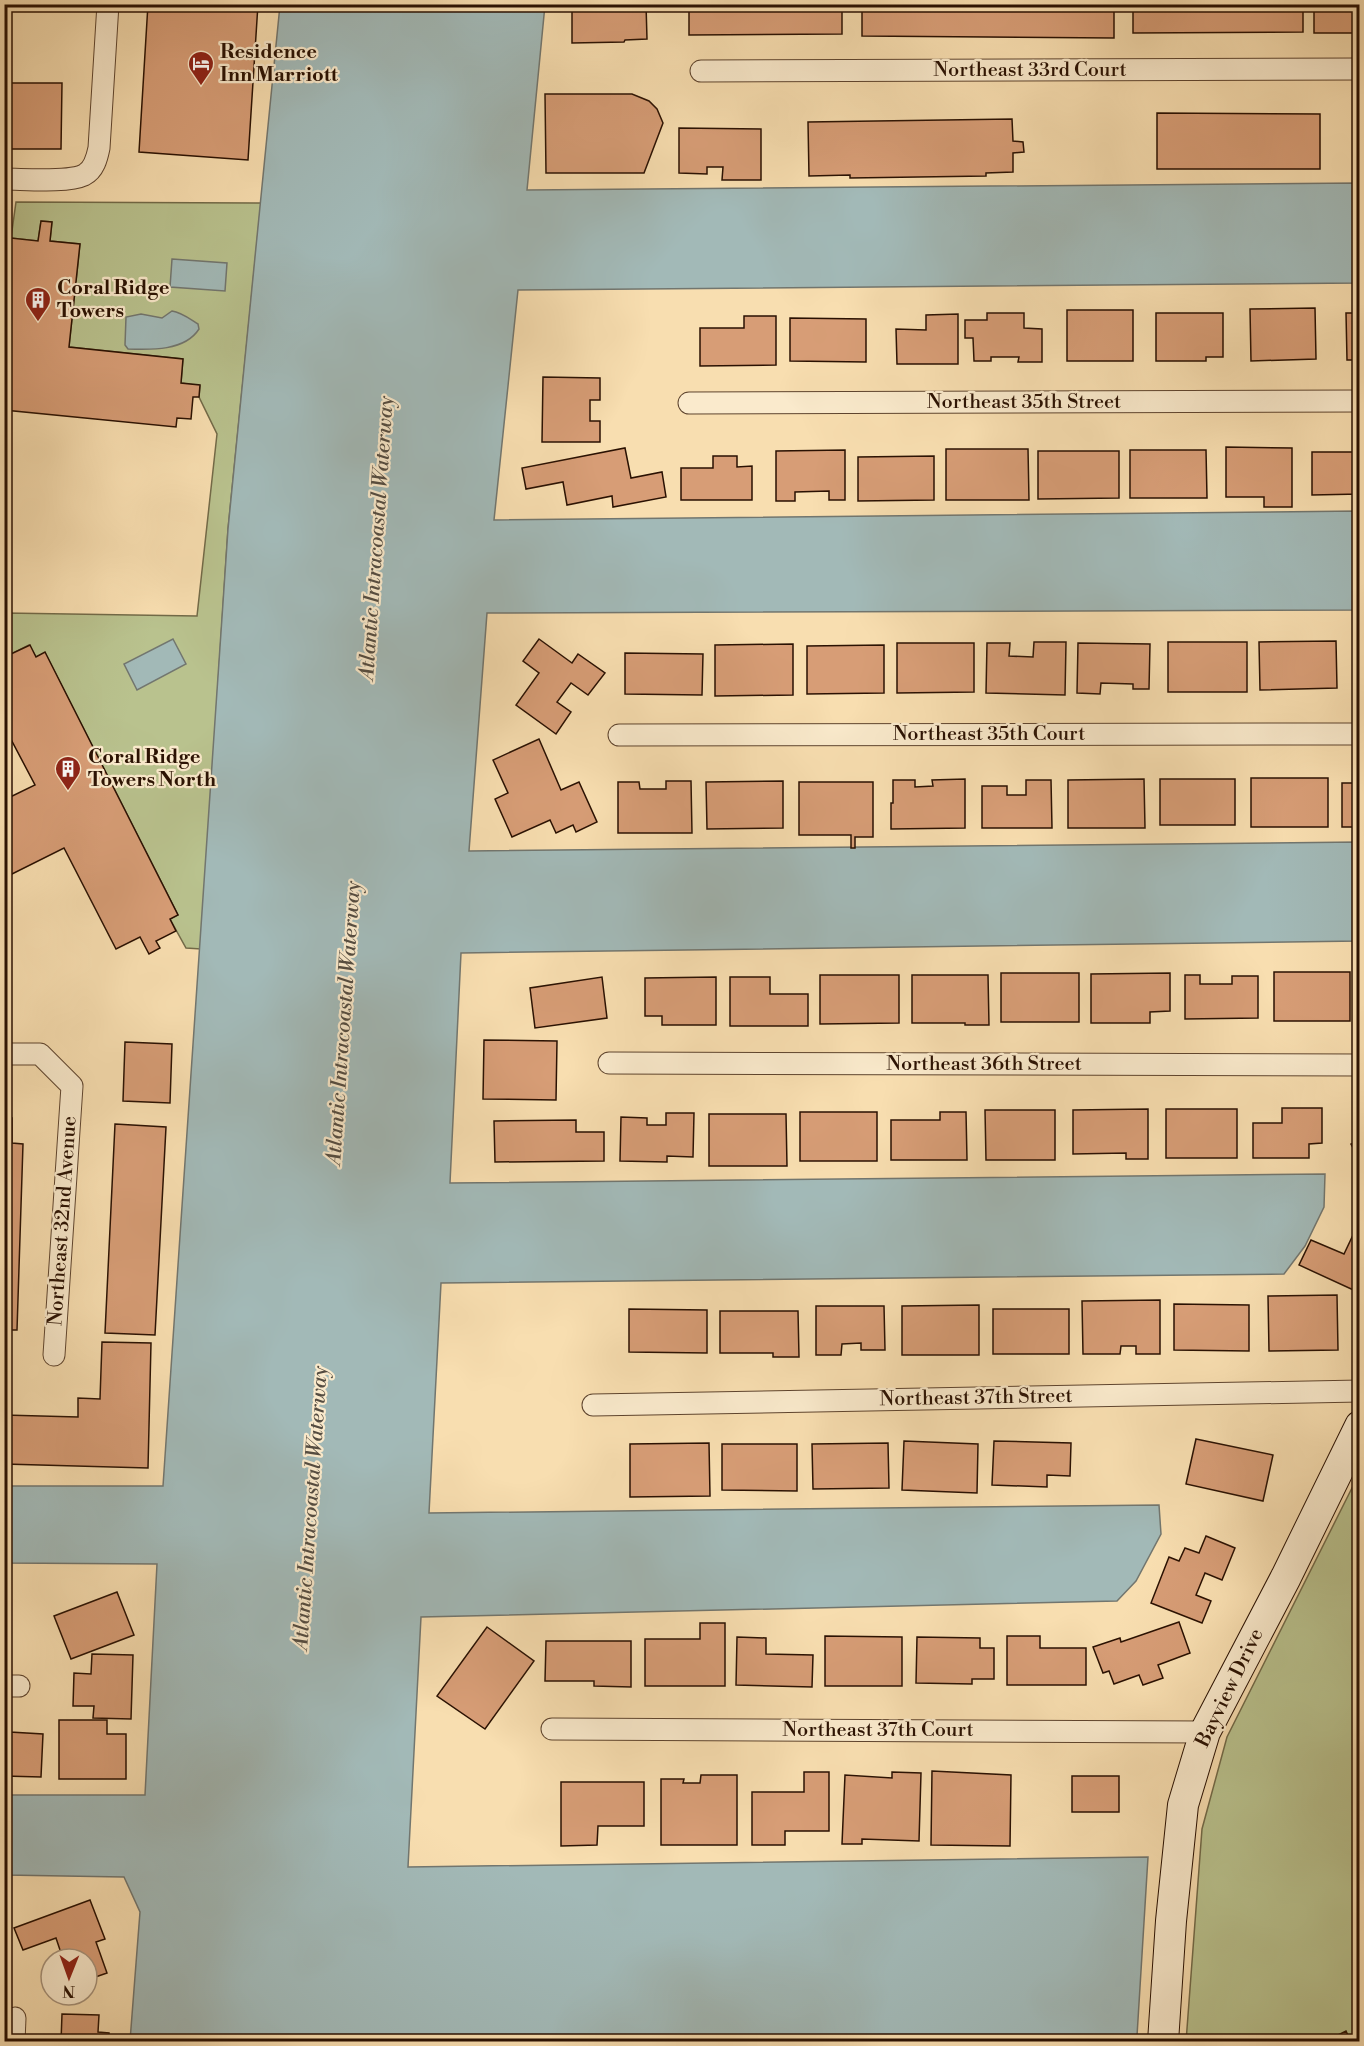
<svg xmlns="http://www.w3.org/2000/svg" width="1364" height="2046" viewBox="0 0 1364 2046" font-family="'Libre Bodoni',serif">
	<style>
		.green { fill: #b9c28e; stroke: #726a48; stroke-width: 1.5 }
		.water { fill: #a2b9b7; stroke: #72766f; stroke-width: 1.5 }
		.building { fill: #d79d76; stroke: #2a1102; stroke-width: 1.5 }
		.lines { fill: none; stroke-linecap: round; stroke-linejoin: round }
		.street-casing { stroke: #5e442e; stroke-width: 23 }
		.secondary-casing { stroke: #2a1102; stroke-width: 32 }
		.street { stroke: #faeacc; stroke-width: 21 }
		.secondary { stroke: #faeacc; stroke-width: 30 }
		.labels { text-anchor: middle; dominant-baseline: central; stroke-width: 4.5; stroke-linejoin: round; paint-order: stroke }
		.poi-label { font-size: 20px; font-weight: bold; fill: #2a1102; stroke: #faeacc; text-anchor: start }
		.street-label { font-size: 20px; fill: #2a1102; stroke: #faeacc }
		.water-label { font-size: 21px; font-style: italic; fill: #544c41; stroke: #faeacc }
	</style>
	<rect width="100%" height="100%" fill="#f8deb0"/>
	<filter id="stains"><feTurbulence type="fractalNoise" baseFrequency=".00333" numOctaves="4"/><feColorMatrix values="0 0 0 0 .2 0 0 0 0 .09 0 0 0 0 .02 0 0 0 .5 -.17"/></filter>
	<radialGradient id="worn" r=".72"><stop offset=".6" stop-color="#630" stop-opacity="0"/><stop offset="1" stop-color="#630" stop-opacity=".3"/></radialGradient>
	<!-- green -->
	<g class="green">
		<path d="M 16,202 L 261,203 L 228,529 L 201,949 L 186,948 L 170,919 L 178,915 L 45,653 L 36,657 L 29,645 L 9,655 L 7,650 L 5,651 L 5,613 L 197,616 L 217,434 L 199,397 L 200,386 L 181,383 L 183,359 L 69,347 L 80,244 L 50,241 L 52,222 L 41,221 L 38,241 L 11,238 Z"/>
		<path d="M 1359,1474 L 1359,2041 L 1186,2042 L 1202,1829 L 1227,1737 Z"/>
	</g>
	<!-- water -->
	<g class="water">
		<path d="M 280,5 L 545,5 L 527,190 L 1359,183 L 1359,283 L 518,290 L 494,520 L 1359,511 L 1359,610 L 487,613 L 469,851 L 1359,842 L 1359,941 L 461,953 L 450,1183 L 1325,1174 L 1324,1207 L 1305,1246 L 1284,1274 L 441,1283 L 429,1513 L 1159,1505 L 1161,1534 L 1136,1581 L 1117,1601 L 421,1617 L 408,1867 L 1148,1857 L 1137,2036 L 496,2042 L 130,2041 L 140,1912 L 124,1877 L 5,1875 L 5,1795 L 145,1795 L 157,1564 L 5,1563 L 5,1486 L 163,1486 L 228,529 Z"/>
		<path d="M 172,259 L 227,263 L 225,291 L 170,287 Z"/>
		<path d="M 172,311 C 181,312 190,319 198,324 L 199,329 C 185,351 151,350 128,349 L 125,345 L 126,317 L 141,314 L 162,318 Z"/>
		<path d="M 173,639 L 186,664 L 137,690 L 124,664 Z"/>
	</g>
	<!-- building -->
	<g class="building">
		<path d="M 148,4 L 258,4 L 248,160 L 139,152 Z"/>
		<path d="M 572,4 L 646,4 L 647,39 L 625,40 L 624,42 L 572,43 Z"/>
		<path d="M 689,4 L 842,4 L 842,34 L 689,35 Z"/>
		<path d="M 862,4 L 1114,4 L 1114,38 L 862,36 Z"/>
		<path d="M 1133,4 L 1303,4 L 1303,32 L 1133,33 Z"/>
		<rect x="1314" y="4" width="46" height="29"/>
		<path d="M 4,83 L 62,83 L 61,149 L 4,149 Z"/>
		<path d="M 545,94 L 632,94 L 649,101 L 657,109 L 663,123 L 644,173 L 546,173 Z"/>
		<path d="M 1157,113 L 1320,114 L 1320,169 L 1157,169 Z"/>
		<path d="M 1012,119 L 1013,141 L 1023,142 L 1024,152 L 1013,153 L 1013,172 L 986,173 L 986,176 L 850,178 L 850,175 L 809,176 L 808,122 Z"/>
		<path d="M 679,128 L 761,129 L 761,180 L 722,180 L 723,167 L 707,167 L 707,174 L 679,173 Z"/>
		<path d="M 41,221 L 52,222 L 50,241 L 80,244 L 69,347 L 183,359 L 181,383 L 200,385 L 199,397 L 193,397 L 191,419 L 177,418 L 176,427 L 4,410 L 4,299 L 11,238 L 38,241 Z"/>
		<path d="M 1315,308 L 1316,359 L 1251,361 L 1250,309 Z"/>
		<rect x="1067" y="310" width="66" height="51"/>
		<path d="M 987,313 L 1024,313 L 1024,328 L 1042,329 L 1042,362 L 1018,362 L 1019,357 L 991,357 L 991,361 L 974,361 L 973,338 L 965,338 L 965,320 L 987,320 Z"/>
		<path d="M 1156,313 L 1223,313 L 1223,357 L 1206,357 L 1206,361 L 1156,361 Z"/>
		<path d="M 1346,313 L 1360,313 L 1360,360 L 1347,360 Z"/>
		<path d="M 958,314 L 958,364 L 897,364 L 896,329 L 926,330 L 926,315 Z"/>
		<path d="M 744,316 L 776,316 L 776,365 L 700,366 L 700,328 L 744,328 Z"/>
		<path d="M 790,318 L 866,319 L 866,362 L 790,361 Z"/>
		<path d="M 543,377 L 600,378 L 600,400 L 590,400 L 590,421 L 600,421 L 600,442 L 542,442 Z"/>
		<path d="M 1226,447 L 1292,448 L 1292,507 L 1264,507 L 1264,497 L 1226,497 Z"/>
		<path d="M 625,448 L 631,478 L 662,472 L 666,497 L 613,507 L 612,496 L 567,505 L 563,482 L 526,489 L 522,468 Z"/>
		<path d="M 946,449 L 1028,449 L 1029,500 L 946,500 Z"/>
		<path d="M 845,450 L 845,500 L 829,500 L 829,491 L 795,492 L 795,501 L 776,501 L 776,451 Z"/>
		<path d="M 1130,450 L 1206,450 L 1207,498 L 1130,498 Z"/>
		<path d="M 1038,451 L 1119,451 L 1119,498 L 1038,499 Z"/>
		<path d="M 1312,452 L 1360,452 L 1360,494 L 1312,495 Z"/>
		<path d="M 713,456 L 737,456 L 737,467 L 752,466 L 752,500 L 681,500 L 681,468 L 713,468 Z"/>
		<path d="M 934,456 L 934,500 L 858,501 L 858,457 Z"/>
		<path d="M 539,639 L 572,663 L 578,654 L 605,673 L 588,695 L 571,683 L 557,702 L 571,712 L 556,734 L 516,705 L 539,673 L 523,661 Z"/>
		<path d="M 1336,641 L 1337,688 L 1260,690 L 1259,642 Z"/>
		<path d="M 1034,642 L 1066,642 L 1065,695 L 986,693 L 987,643 L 1010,643 L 1009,656 L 1033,657 Z"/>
		<rect x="1168" y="642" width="79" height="50"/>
		<path d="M 897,643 L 974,643 L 974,692 L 897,693 Z"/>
		<path d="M 1078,643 L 1150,644 L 1149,689 L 1133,689 L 1133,684 L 1101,683 L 1100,694 L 1077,693 Z"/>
		<path d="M 793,644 L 793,695 L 715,696 L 715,645 Z"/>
		<rect x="1353" y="644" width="7" height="43"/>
		<path d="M 30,645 L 36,657 L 45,652 L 178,915 L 170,919 L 176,931 L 156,941 L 160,948 L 149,954 L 140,937 L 116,949 L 64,848 L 4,878 L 4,800 L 35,785 L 4,726 L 4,651 L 7,649 L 9,655 Z"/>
		<path d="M 884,645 L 884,693 L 807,694 L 807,646 Z"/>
		<path d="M 625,653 L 703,654 L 702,695 L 625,694 Z"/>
		<path d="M 539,739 L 561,790 L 579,782 L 597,822 L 576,832 L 573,825 L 556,833 L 550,820 L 512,837 L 495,799 L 508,793 L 493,760 Z"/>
		<rect x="1251" y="778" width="77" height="49"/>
		<path d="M 965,779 L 965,828 L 891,829 L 891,803 L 893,803 L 893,780 L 915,780 L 915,787 L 933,786 L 932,780 Z"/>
		<path d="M 1144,779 L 1145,828 L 1068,828 L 1068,780 Z"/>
		<rect x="1160" y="779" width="75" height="46"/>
		<path d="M 1026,780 L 1051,780 L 1052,828 L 982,828 L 982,786 L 1007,786 L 1007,795 L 1026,795 Z"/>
		<path d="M 666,781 L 691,781 L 692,833 L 618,833 L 618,782 L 639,782 L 640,789 L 666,789 Z"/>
		<path d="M 783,781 L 783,828 L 707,829 L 706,782 Z"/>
		<path d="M 799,782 L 873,782 L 873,837 L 855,837 L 855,848 L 851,848 L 851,835 L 799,835 Z"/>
		<rect x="1342" y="783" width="18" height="44"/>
		<rect x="1274" y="972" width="76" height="49"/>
		<rect x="1001" y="973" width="78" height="49"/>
		<path d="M 1170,973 L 1170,1011 L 1150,1012 L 1150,1023 L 1091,1023 L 1091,974 Z"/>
		<path d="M 820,975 L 899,975 L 899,1023 L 820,1024 Z"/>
		<path d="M 912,975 L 988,975 L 989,1025 L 965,1025 L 965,1023 L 912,1023 Z"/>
		<path d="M 1185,975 L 1200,975 L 1200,984 L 1232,984 L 1232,976 L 1258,976 L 1258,1018 L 1185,1019 Z"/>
		<path d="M 602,977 L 607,1018 L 535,1028 L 530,988 Z"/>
		<path d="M 716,977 L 716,1025 L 662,1025 L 662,1016 L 645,1016 L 645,978 Z"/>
		<path d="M 730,977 L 770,977 L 770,994 L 808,994 L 808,1026 L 730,1026 Z"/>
		<path d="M 484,1040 L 557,1041 L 556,1100 L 483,1099 Z"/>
		<path d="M 125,1042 L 172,1044 L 170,1103 L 123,1101 Z"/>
		<path d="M 1282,1108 L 1322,1108 L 1322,1143 L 1309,1144 L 1309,1158 L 1253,1158 L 1253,1123 L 1282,1123 Z"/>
		<path d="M 1148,1109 L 1148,1159 L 1126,1159 L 1126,1153 L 1073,1154 L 1073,1110 Z"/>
		<rect x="1166" y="1109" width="71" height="49"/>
		<path d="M 985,1110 L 1055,1110 L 1055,1160 L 986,1160 Z"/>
		<rect x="800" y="1112" width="77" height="49"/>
		<path d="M 940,1112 L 966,1112 L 967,1160 L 891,1160 L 891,1120 L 940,1120 Z"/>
		<path d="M 666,1113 L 694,1113 L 693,1157 L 667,1156 L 667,1162 L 620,1161 L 621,1117 L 647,1118 L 647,1125 L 666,1125 Z"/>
		<path d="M 709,1114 L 786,1114 L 787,1166 L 709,1166 Z"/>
		<path d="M 4,1118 L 12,1118 L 12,1143 L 23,1144 L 17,1330 L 4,1330 Z"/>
		<path d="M 576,1120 L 576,1132 L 604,1132 L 604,1161 L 495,1162 L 494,1121 Z"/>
		<path d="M 115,1124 L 166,1127 L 155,1335 L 105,1333 Z"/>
		<path d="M 1360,1140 L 1360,1161 L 1351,1144 Z"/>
		<path d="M 1353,1235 L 1360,1238 L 1360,1293 L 1299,1265 L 1311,1240 L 1344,1254 Z"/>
		<path d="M 1337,1295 L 1338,1350 L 1269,1351 L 1268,1296 Z"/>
		<path d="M 1160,1300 L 1160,1354 L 1136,1354 L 1136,1346 L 1121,1346 L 1120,1354 L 1083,1354 L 1082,1301 Z"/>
		<path d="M 1174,1304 L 1249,1305 L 1249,1351 L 1174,1350 Z"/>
		<path d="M 979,1305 L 979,1355 L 902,1355 L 902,1306 Z"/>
		<path d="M 816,1306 L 884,1306 L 885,1350 L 861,1350 L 861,1343 L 842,1344 L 841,1355 L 816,1355 Z"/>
		<path d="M 629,1309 L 707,1310 L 707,1353 L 629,1352 Z"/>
		<rect x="993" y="1309" width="76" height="45"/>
		<path d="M 720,1311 L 798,1311 L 799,1357 L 773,1357 L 773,1353 L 720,1353 Z"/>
		<path d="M 102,1342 L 151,1343 L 148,1468 L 4,1464 L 4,1415 L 78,1417 L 78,1398 L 100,1399 Z"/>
		<path d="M 1196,1439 L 1273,1455 L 1263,1501 L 1186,1484 Z"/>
		<path d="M 904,1441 L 978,1444 L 977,1493 L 902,1490 Z"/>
		<path d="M 994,1441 L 1071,1443 L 1070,1476 L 1047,1475 L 1047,1487 L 992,1485 Z"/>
		<path d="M 709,1443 L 710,1496 L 630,1497 L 630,1444 Z"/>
		<path d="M 888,1443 L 889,1488 L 813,1489 L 812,1444 Z"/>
		<path d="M 722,1444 L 797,1444 L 797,1491 L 722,1490 Z"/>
		<path d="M 1206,1536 L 1235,1548 L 1222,1580 L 1205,1573 L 1196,1595 L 1211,1601 L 1202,1623 L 1151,1603 L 1169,1557 L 1179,1561 L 1185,1548 L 1199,1553 Z"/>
		<path d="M 117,1592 L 134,1635 L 71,1659 L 54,1616 Z"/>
		<path d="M 1179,1622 L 1190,1653 L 1158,1665 L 1163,1678 L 1143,1685 L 1139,1675 L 1114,1684 L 1109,1671 L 1103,1673 L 1093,1647 L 1120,1638 L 1121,1642 Z"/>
		<path d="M 700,1623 L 725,1623 L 725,1686 L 645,1686 L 645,1639 L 700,1639 Z"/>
		<path d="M 487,1627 L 534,1661 L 485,1729 L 437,1696 Z"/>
		<path d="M 825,1636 L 902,1637 L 902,1686 L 825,1686 Z"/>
		<path d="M 1007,1636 L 1040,1636 L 1040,1648 L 1086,1648 L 1086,1685 L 1007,1685 Z"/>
		<path d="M 737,1637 L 766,1638 L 766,1654 L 813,1655 L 812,1687 L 736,1685 Z"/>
		<path d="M 917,1637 L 980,1638 L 980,1648 L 994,1648 L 994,1679 L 972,1679 L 972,1684 L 916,1683 Z"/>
		<path d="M 546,1641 L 631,1641 L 631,1687 L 594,1686 L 594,1681 L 545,1681 Z"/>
		<path d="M 92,1654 L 133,1655 L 131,1719 L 93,1718 L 94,1706 L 73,1706 L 74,1673 L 91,1674 Z"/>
		<path d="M 59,1720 L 107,1720 L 107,1734 L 126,1734 L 126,1779 L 59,1779 Z"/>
		<path d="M 4,1726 L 10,1726 L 10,1732 L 43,1734 L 41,1777 L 4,1776 Z"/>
		<path d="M 932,1771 L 1011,1775 L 1010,1846 L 931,1845 Z"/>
		<path d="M 804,1772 L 829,1772 L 829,1831 L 785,1831 L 785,1845 L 752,1845 L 752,1792 L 804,1792 Z"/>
		<path d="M 892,1772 L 921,1773 L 919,1841 L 862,1839 L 862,1844 L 842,1844 L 845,1775 L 892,1778 Z"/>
		<path d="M 701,1775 L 737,1775 L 737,1845 L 661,1845 L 661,1779 L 684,1779 L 683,1783 L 700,1783 Z"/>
		<rect x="1072" y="1776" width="47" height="36"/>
		<path d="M 561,1782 L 644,1782 L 644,1826 L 598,1826 L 597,1845 L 561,1846 Z"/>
		<path d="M 90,1900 L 105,1939 L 96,1942 L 107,1973 L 87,1980 L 87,1959 L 63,1959 L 56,1938 L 23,1950 L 14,1928 Z"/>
		<path d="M 62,2014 L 99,2015 L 98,2032 L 109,2033 L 109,2042 L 61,2042 Z"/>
		<path d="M 1346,2031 L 1351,2042 L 1324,2042 Z"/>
	</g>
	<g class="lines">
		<defs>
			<g id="street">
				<path d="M 701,71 L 1360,69"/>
				<path d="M 4,179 C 24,179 67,183 84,175 C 94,170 97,158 99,148 L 108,4"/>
				<path d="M 689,403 L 1360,401"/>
				<path d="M 619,735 L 1360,734"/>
				<path d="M 4,1054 L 40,1054 L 72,1086 L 54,1355"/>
				<path d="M 609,1063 L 1360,1065"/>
				<path d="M 593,1405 L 1360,1391"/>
				<path d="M 4,1686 L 19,1686"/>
				<path d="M 552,1729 L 1205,1732"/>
				<path d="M 14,2042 L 15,2018"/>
			</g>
			<path id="secondary" d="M 1163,2042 L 1171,1921 L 1183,1805 L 1205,1732 L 1286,1577 L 1360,1426"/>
		</defs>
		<!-- street casing -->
		<use href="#street" class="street-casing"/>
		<!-- secondary casing -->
		<use href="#secondary" class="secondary-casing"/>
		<!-- street -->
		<use href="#street" class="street"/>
		<!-- secondary -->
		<use href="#secondary" class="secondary"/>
	</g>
	<!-- icons -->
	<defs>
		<symbol id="hotel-pin" viewBox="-11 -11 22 30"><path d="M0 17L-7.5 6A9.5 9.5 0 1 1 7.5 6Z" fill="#8f2418" stroke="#faeacc"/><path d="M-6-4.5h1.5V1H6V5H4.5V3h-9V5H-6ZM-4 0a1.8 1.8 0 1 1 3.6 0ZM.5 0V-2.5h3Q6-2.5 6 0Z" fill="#fff"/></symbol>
		<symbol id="building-pin" viewBox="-11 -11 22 30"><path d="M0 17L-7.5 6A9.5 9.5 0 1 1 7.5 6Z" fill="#8f2418" stroke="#faeacc"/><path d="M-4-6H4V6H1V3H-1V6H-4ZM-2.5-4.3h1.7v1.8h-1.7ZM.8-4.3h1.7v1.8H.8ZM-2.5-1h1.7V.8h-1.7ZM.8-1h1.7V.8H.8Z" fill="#fff"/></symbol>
	</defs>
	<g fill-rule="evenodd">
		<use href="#hotel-pin" x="186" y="49" width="30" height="40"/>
		<use href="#building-pin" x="23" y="285" width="30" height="40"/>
		<use href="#building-pin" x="53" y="754" width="30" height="40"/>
	</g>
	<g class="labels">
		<!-- poi labels -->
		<g class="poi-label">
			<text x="220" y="52">Residence<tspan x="220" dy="23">Inn Marriott</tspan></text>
			<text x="57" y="288">Coral Ridge<tspan x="57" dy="23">Towers</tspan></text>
			<text x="88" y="757">Coral Ridge<tspan x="88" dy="23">Towers North</tspan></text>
		</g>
		<!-- street labels -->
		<g class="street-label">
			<text x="1030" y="70">Northeast 33rd Court</text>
			<text x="1024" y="402">Northeast 35th Street</text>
			<text x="989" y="734">Northeast 35th Court</text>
			<text x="984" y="1064">Northeast 36th Street</text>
			<text transform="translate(63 1221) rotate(-86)">Northeast 32nd Avenue</text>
			<text transform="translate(976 1398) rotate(-1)">Northeast 37th Street</text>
			<text transform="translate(1230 1688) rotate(-64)">Bayview Drive</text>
			<text x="878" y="1730">Northeast 37th Court</text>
		</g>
		<!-- water labels -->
		<g class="water-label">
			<text transform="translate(377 538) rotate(-86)">Atlantic Intracoastal Waterway</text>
			<text transform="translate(344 1023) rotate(-86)">Atlantic Intracoastal Waterway</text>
			<text transform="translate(311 1508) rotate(-86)">Atlantic Intracoastal Waterway</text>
		</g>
	</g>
	<!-- margin -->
	<rect width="1364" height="2046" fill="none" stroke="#f8deb0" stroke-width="24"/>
	<rect x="6" y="6" width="1352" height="2034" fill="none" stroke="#2a1102" stroke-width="3"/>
	<rect x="12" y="12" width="1340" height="2022" fill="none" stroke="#2a1102" stroke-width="1.5"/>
	<!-- north arrow -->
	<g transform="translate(69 1977) rotate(181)"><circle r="28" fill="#faeacc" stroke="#a7937b" stroke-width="1.5"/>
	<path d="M0-4.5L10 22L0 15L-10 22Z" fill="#8f2418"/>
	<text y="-9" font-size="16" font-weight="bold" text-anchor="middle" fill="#2a1102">N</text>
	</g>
	<rect width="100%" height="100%" filter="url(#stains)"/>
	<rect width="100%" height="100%" fill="url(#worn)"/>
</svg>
